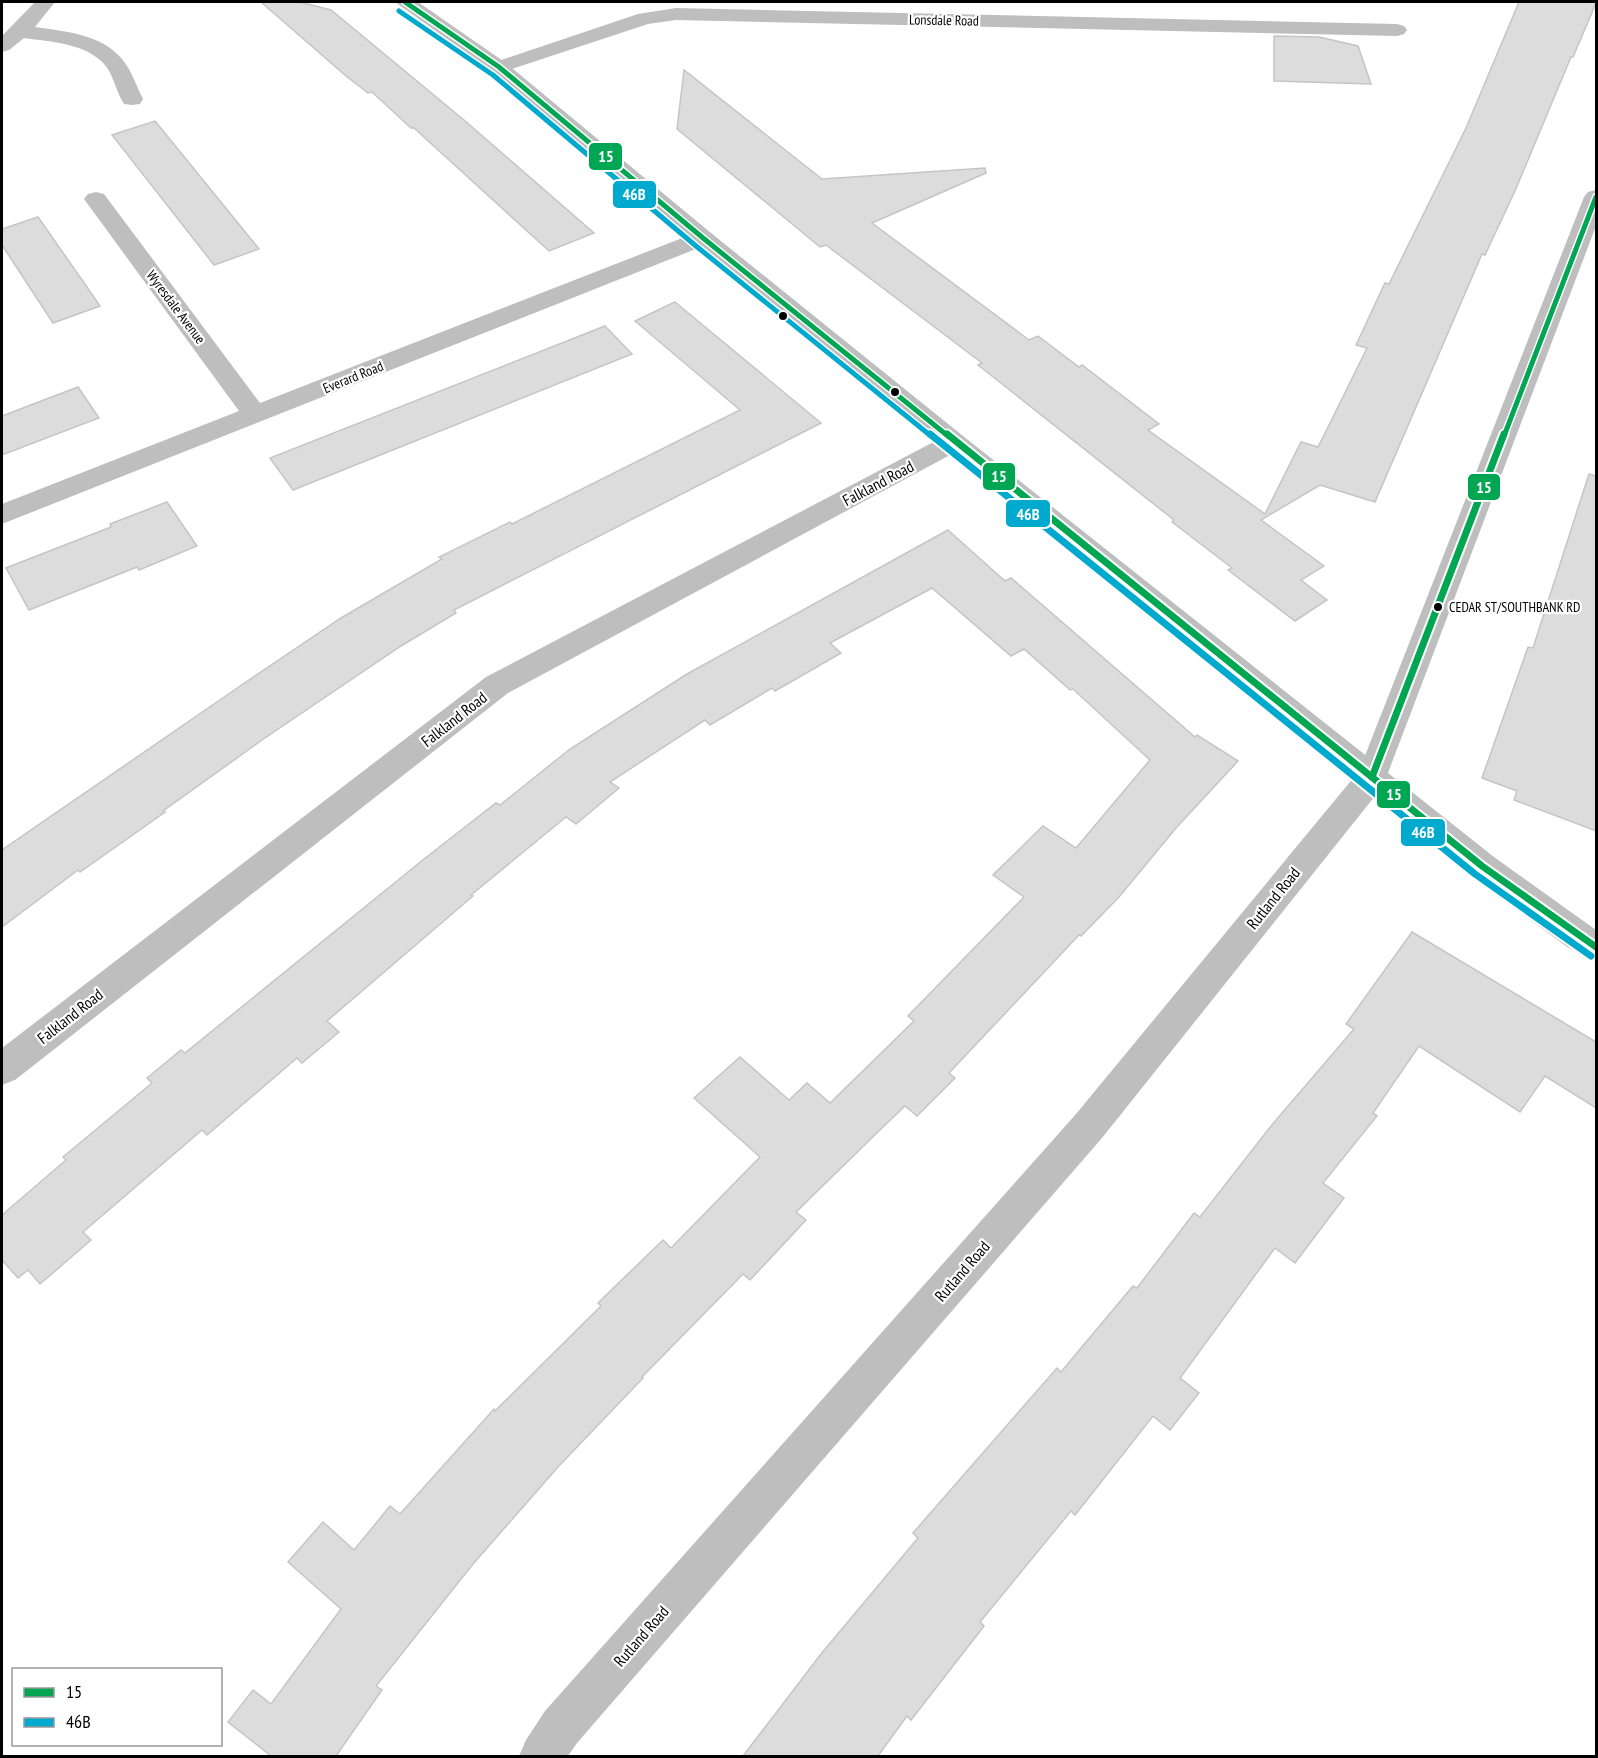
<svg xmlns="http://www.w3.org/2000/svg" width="1598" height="1758" viewBox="0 0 1598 1758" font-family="'PT Sans Narrow',sans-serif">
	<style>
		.building { fill: #dcdcdc; stroke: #c5c5c5; stroke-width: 1.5 }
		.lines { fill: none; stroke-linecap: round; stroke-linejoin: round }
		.minor { fill: #bebebe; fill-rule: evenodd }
		.tertiary { fill: #bebebe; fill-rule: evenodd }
		.bus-1-far1-casing { stroke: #fff; stroke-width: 8 }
		.bus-1-casing { stroke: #fff; stroke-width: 11 }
		.bus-2-far1-casing { stroke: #fff; stroke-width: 8 }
		.bus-2-casing { stroke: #fff; stroke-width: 11 }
		.bus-1-far1 { stroke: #00a651; stroke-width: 5 }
		.bus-1 { stroke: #00a651; stroke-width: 7 }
		.bus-2-far1 { stroke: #00a9ce; stroke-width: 5 }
		.bus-2 { stroke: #00a9ce; stroke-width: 7 }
		.bus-dot { fill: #000; stroke: #fff; stroke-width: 2 }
		.labels { text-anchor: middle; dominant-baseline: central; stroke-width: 4.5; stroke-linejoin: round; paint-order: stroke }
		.far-street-label { font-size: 14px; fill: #000; stroke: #fff }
		.bus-label { font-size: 14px; fill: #000; stroke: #fff; text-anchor: start }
		.street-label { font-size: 16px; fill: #000; stroke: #fff }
		.line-badge { stroke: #fff; stroke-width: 2 }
		.badge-label { font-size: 16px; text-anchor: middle; font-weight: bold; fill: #fff }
	</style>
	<rect width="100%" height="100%" fill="#fff"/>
	<!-- building -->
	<g class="building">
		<path d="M 261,2 L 300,2 L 331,10 L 464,120 L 594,233 L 549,251 L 414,128 L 411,128 L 372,92 L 368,93 L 346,76 Z"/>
		<path d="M 1519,2 L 1596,2 L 1596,3 L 1573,57 L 1571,57 L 1515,191 L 1485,255 L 1482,254 L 1375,502 L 1320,485 L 1261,520 L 1324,566 L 1301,580 L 1327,600 L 1295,621 L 1228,570 L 1232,568 L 1172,522 L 1174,520 L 978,365 L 982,363 L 826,245 L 820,247 L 677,129 L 684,70 L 822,179 L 985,168 L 986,173 L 872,223 L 1029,340 L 1038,336 L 1079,367 L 1082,365 L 1159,424 L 1148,430 L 1265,514 L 1301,442 L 1318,447 L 1332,419 L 1367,348 L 1356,345 L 1385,283 L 1389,284 L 1466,128 Z"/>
		<path d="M 1274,36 L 1319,37 L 1358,46 L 1371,84 L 1274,81 Z"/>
		<path d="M 155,121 L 259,249 L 214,265 L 112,135 Z"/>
		<path d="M 38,217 L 87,287 L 100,306 L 53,323 L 2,245 L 2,229 Z"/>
		<path d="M 675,302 L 821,423 L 454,610 L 456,613 L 401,646 L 262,740 L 163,811 L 165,812 L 80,872 L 78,870 L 2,927 L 2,850 L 243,684 L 341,618 L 442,559 L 439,557 L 510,522 L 512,524 L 740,410 L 635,321 Z"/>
		<path d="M 605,326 L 632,354 L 293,490 L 270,458 Z"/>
		<path d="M 78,387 L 99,418 L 2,455 L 2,416 Z"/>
		<path d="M 1589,474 L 1596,476 L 1596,831 L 1514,800 L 1517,791 L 1482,778 L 1528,647 L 1533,648 Z"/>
		<path d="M 167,502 L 197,546 L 139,570 L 137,567 L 29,610 L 6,568 L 111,527 L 110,524 Z"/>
		<path d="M 948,530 L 1005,581 L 1011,578 L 1195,737 L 1197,735 L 1238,761 L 1176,828 L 1119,897 L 1081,936 L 1079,935 L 949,1073 L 955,1078 L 917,1116 L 905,1106 L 883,1127 L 796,1212 L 806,1220 L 750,1280 L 743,1274 L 642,1377 L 643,1378 L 558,1467 L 473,1564 L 376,1686 L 382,1690 L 336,1756 L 271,1756 L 228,1722 L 253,1690 L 271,1704 L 341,1609 L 288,1562 L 323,1522 L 354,1550 L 390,1506 L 400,1514 L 494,1409 L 495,1411 L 601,1306 L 598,1303 L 663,1240 L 671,1248 L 760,1157 L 694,1098 L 740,1057 L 789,1100 L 807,1083 L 830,1103 L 914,1021 L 908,1016 L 1024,897 L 993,875 L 1043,826 L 1076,848 L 1150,760 L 1073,689 L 1070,690 L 1024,649 L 1011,656 L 932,588 L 830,643 L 841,653 L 775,691 L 772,688 L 710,725 L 705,720 L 610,782 L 619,788 L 576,824 L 566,817 L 471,895 L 473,896 L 327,1021 L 339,1032 L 302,1063 L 297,1058 L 207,1135 L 202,1130 L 83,1232 L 91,1240 L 40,1284 L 28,1270 L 18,1278 L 2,1260 L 2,1215 L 66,1160 L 63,1157 L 152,1083 L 147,1078 L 181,1050 L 185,1053 L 424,859 L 496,803 L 500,805 L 570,749 L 687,674 Z"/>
		<path d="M 1412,932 L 1596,1042 L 1596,1108 L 1545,1076 L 1520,1112 L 1419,1046 L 1373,1113 L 1377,1116 L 1323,1183 L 1344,1198 L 1295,1263 L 1275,1248 L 1180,1378 L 1199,1393 L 1170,1430 L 1153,1416 L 1075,1515 L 1071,1511 L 980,1622 L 984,1626 L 911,1720 L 907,1716 L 878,1756 L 743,1756 L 821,1654 L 918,1538 L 913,1533 L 1057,1368 L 1061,1372 L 1133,1286 L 1137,1288 L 1194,1213 L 1200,1217 L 1271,1126 L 1354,1029 L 1346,1024 Z"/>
	</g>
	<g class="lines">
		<!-- minor -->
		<g class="minor">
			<path d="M 35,2 L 55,2 L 35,27 C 63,31 101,34 121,58 C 131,69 136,85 143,99 L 140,104 L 132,105 L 124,104 C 116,92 114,76 105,65 C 86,43 51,42 24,38 L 9,50 L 2,52 L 2,36 Z"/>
			<path d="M 676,8 L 1397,24 L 1404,26 L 1407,30 L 1404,34 L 1397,36 L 676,20 L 648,24 L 506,71 L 499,73 L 492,71 L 488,67 L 492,63 L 638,14 Z"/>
			<path d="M 1596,190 L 1596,226 L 1383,786 L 1102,1138 L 577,1743 L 568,1756 L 519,1756 L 526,1740 L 545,1711 L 1076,1114 L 1359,771 L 1584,197 L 1588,192 Z"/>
			<path d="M 96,192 L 104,194 L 260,403 L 695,233 L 703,231 L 711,233 L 715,238 L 711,243 L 2,524 L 2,504 L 239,411 L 84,199 L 88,194 Z"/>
			<path d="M 954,433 L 963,436 L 967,442 L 963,448 L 508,693 L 15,1080 L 2,1085 L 2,1048 L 486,677 L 945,436 Z"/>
		</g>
		<!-- tertiary -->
		<path class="tertiary" d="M 395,2 L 418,2 L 506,63 L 711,233 L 963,436 L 1494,857 L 1596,930 L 1596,961 L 1567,947 L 1470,875 L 695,243 L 492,71 Z"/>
		<defs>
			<g id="bus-1-far1">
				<path d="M 405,2 L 499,67 L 703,238 L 948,436"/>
				<path d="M 1504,436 L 1596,197"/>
			</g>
			<g id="bus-1">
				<path d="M 947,434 L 1482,866 L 1596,947"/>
				<path d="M 1372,777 L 1504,434"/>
			</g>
			<path id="bus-2-far1" d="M 399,11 L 493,75 L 696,246 L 931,436"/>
			<path id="bus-2" d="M 930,434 L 1475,874 L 1591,956"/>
		</defs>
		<!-- bus-1-far1 casing -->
		<use href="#bus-1-far1" class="bus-1-far1-casing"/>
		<!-- bus-1 casing -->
		<use href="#bus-1" class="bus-1-casing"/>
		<!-- bus-2-far1 casing -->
		<use href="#bus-2-far1" class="bus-2-far1-casing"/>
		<!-- bus-2 casing -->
		<use href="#bus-2" class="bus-2-casing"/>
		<!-- bus-1-far1 -->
		<use href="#bus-1-far1" class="bus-1-far1"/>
		<!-- bus-1 -->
		<use href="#bus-1" class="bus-1"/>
		<!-- bus-2-far1 -->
		<use href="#bus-2-far1" class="bus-2-far1"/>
		<!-- bus-2 -->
		<use href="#bus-2" class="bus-2"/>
	</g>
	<!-- markers -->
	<g class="bus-dot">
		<circle cx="783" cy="316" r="5"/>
		<circle cx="895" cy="392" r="5"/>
		<circle cx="1438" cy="607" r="5"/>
	</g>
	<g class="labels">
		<!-- far-street labels -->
		<g class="far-street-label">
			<text transform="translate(944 20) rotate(1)">Lonsdale Road</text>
			<text transform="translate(176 307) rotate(53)">Wyresdale Avenue</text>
			<text transform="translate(353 377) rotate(-22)">Everard Road</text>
		</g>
		<!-- bus labels -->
		<g class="bus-label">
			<text x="1449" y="607">CEDAR ST/SOUTHBANK RD</text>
		</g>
		<!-- street labels -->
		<g class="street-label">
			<text transform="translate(878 483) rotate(-28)">Falkland Road</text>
			<text transform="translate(454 719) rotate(-38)">Falkland Road</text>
			<text transform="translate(1273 898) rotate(-51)">Rutland Road</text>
			<text transform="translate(70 1016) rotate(-38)">Falkland Road</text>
			<text transform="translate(962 1271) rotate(-49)">Rutland Road</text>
			<text transform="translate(641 1636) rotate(-49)">Rutland Road</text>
		</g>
	</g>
	<g class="line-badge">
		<rect x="588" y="142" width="35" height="29" rx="6" fill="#00a651"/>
		<rect x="612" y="180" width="45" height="29" rx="6" fill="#00a9ce"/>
		<rect x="982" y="462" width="34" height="29" rx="6" fill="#00a651"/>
		<rect x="1467" y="473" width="34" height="28" rx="6" fill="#00a651"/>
		<rect x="1005" y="499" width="46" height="29" rx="6" fill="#00a9ce"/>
		<rect x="1376" y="780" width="35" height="29" rx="6" fill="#00a651"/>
		<rect x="1400" y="818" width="46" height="29" rx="6" fill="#00a9ce"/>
	</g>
	<g class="badge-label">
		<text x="606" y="162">15</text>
		<text x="634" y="200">46B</text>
		<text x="999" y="482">15</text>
		<text x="1484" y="493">15</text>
		<text x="1028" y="520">46B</text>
		<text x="1394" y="800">15</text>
		<text x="1423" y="838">46B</text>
	</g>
	<!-- border -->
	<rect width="1598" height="1758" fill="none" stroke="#000000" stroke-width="6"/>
	<!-- legend -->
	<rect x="12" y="1668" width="210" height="78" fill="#ffffff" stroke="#999999" stroke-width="1.5"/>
	<rect x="24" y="1688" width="30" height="9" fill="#00a651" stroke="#999999" stroke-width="1.5"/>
	<text x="66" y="1698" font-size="18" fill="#000000">15</text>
	<rect x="24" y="1718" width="30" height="9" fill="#00a9ce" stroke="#999999" stroke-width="1.5"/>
	<text x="66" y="1728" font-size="18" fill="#000000">46B</text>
</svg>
